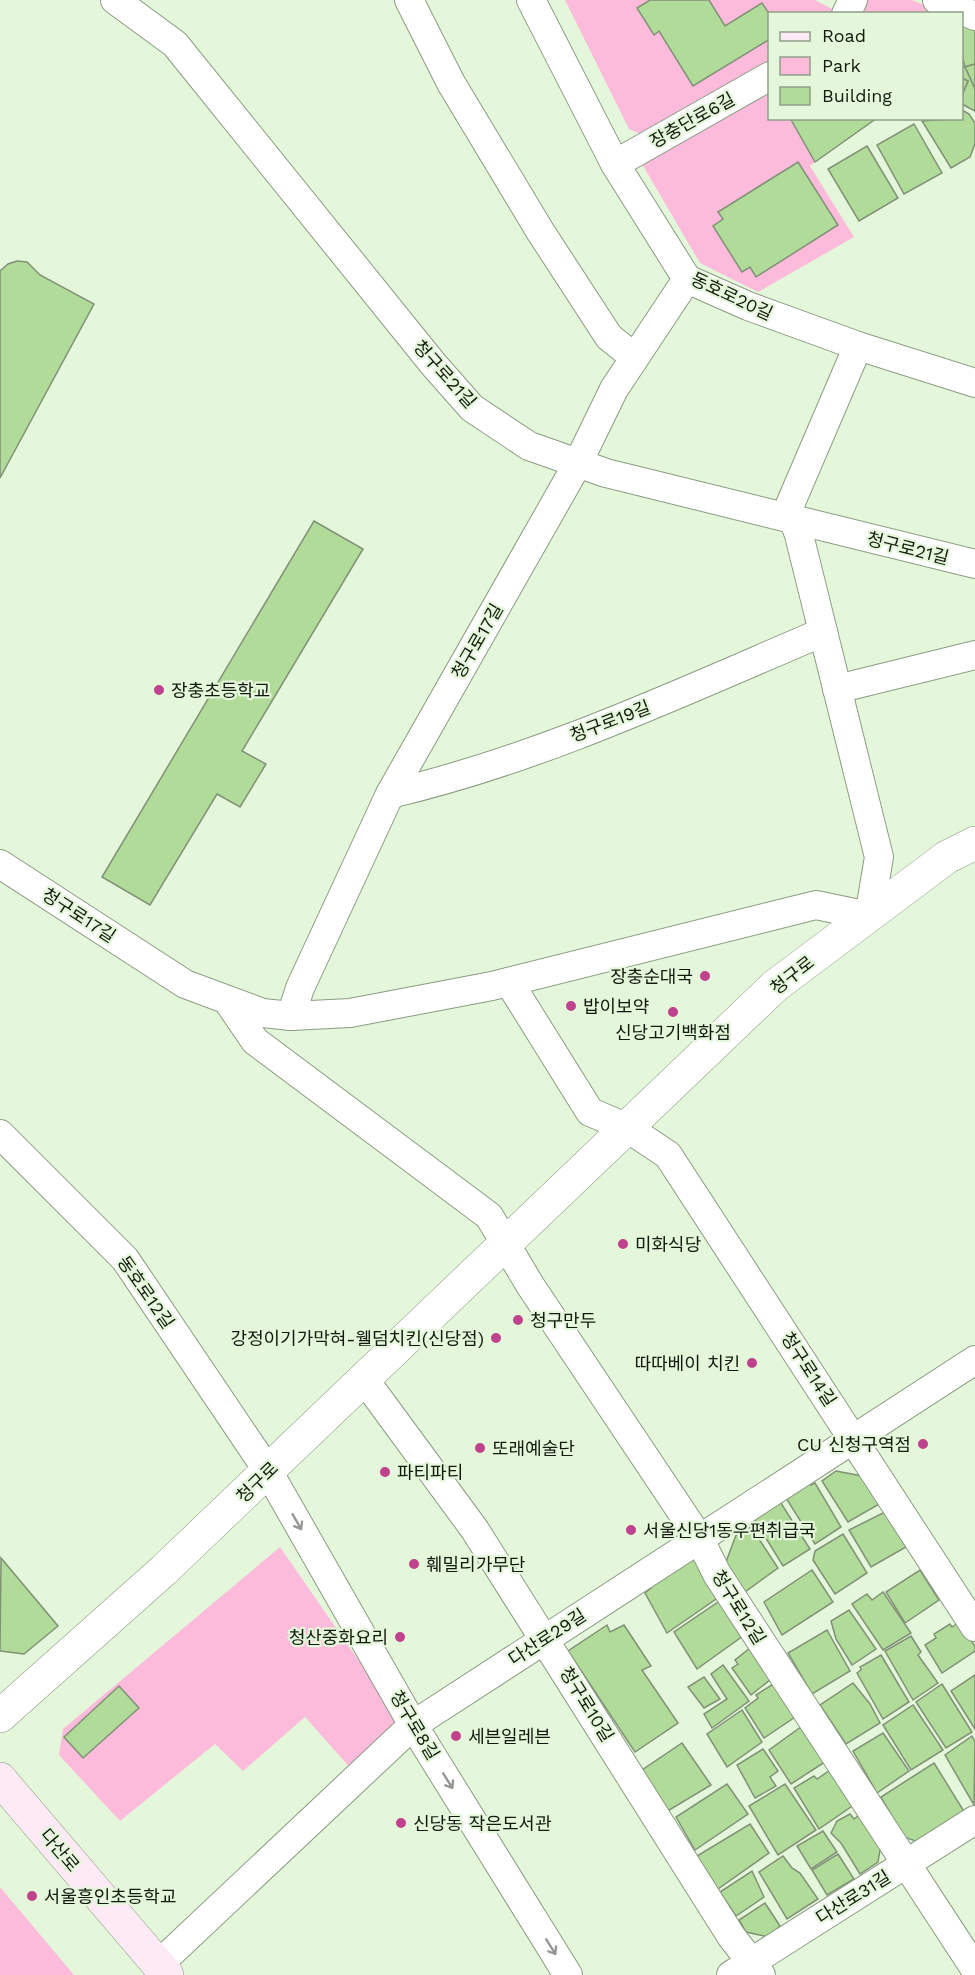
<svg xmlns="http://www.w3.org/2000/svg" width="975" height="1975" viewBox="0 0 975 1975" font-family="'Work Sans','Noto Sans KR',sans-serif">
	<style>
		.green { fill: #fdbbdc; fill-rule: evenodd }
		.building { fill: #b1db99; stroke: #809177; stroke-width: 1.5 }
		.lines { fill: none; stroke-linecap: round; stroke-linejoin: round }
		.minor-casing { stroke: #8b9c82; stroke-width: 30 }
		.tertiary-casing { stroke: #8b9c82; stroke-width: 34 }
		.secondary-casing { stroke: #8b9c82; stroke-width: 34 }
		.minor { stroke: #fff; stroke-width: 28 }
		.tertiary { stroke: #fff; stroke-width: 33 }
		.secondary { stroke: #feeaf4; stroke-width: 33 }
		.oneway { stroke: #959893 }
		.poi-dot { fill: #c0418d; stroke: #e4f7da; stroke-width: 2 }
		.labels { text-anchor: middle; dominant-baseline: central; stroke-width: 4.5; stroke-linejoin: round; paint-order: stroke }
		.street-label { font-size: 18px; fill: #13190f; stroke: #e4f7da }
		.poi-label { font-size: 18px; fill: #13190f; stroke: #e4f7da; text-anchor: start }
	</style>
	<rect width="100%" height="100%" fill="#e4f7da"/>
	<!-- green -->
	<g class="green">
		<path d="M 565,0 L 650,0 L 648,25 L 653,35 L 659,31 L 693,86 L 769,39 L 769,62 L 645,136 L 629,129 Z"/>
		<path d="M 709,0 L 815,0 L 834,10 L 832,13 L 769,15 L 762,3 L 725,26 Z"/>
		<path d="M 860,0 L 912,0 L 943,13 L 854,14 Z"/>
		<path d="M 769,84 L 770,118 L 790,119 L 815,162 L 810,166 L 854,237 L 758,292 L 700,263 L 642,164 ZM 797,162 L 838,225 L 756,277 L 750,267 L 742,272 L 713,226 L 723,219 L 718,212 Z"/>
		<path d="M 280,1547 L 404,1726 L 353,1771 L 305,1717 L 243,1771 L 215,1744 L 120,1821 L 59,1755 L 63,1729 Z"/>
		<path d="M 0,1887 L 74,1975 L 0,1975 Z"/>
	</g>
	<!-- building -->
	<g class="building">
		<path d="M 650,0 L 709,0 L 725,26 L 762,3 L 770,15 L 770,39 L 693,86 L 659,31 L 654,35 L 637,8 Z"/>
		<path d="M 962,22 L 975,28 L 975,111 L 962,104 Z"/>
		<path d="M 962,22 L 975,28 L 975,64 L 965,67 L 962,55 Z"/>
		<path d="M 975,64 L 975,89 L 965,67 Z"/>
		<path d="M 965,67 L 975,89 L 975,111 L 962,104 L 962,95 L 968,81 L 962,78 L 962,68 Z"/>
		<path d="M 962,78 L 968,81 L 962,95 Z"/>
		<path d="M 962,110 L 969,114 L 975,123 L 975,144 L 970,157 L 951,168 L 922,121 L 962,118 Z"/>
		<path d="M 790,118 L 877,118 L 815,162 Z"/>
		<path d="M 914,124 L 942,173 L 904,194 L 877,145 Z"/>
		<path d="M 867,146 L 898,198 L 859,221 L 828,169 Z"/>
		<path d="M 798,162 L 838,225 L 756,277 L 750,267 L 742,272 L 713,226 L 723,219 L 718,212 Z"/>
		<path d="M 17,261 L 27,262 L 40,275 L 94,304 L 0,478 L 0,271 L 8,264 Z"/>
		<path d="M 314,521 L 363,549 L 242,751 L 266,764 L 240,807 L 217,794 L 150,905 L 102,877 Z"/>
		<path d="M 836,1471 L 867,1477 L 881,1503 L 848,1522 L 822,1481 Z"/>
		<path d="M 808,1482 L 811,1485 L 815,1483 L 841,1527 L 815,1544 L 786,1498 Z"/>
		<path d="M 779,1500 L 810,1549 L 783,1566 L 753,1517 Z"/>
		<path d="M 885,1512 L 906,1547 L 871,1567 L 849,1530 Z"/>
		<path d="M 751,1527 L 778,1568 L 745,1592 L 726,1562 L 736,1535 Z"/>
		<path d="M 843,1534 L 867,1573 L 835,1594 L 813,1560 L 815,1551 Z"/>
		<path d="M 692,1556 L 719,1597 L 667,1633 L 645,1593 L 651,1588 L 648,1582 Z"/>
		<path d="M 1,1558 L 58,1626 L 24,1654 L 0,1651 Z"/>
		<path d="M 812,1570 L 833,1602 L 782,1635 L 764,1602 Z"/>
		<path d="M 920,1570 L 939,1600 L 905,1623 L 886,1592 Z"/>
		<path d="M 883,1592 L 911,1633 L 883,1650 L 852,1604 L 867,1594 L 872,1600 Z"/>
		<path d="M 724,1598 L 747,1633 L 697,1669 L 674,1632 Z"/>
		<path d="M 849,1610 L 876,1649 L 852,1665 L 836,1639 L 831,1621 Z"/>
		<path d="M 958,1623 L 975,1646 L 975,1651 L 942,1673 L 925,1645 L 936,1638 L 934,1634 L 950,1624 L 952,1627 Z"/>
		<path d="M 607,1625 L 610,1632 L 624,1625 L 651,1666 L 642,1670 L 678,1723 L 635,1752 L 568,1651 Z"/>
		<path d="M 827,1630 L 850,1671 L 812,1694 L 788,1653 Z"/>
		<path d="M 911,1636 L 921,1652 L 918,1655 L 938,1683 L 913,1700 L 885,1651 Z"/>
		<path d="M 754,1645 L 776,1675 L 751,1695 L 732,1668 L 738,1664 L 735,1660 Z"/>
		<path d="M 881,1655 L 909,1702 L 883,1719 L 857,1673 L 861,1670 L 860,1667 Z"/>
		<path d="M 723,1665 L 749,1701 L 712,1728 L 704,1714 L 727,1699 L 711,1674 Z"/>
		<path d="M 975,1675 L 975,1729 L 951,1691 Z"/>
		<path d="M 704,1677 L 720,1699 L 704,1708 L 688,1687 Z"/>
		<path d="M 778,1681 L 801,1713 L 764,1738 L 745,1708 L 758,1698 L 756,1695 Z"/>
		<path d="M 853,1683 L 870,1704 L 880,1723 L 846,1744 L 820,1705 Z"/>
		<path d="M 942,1684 L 972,1732 L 946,1748 L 916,1702 Z"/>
		<path d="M 119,1686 L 139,1708 L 83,1758 L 64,1737 Z"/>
		<path d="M 913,1705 L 943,1750 L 911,1770 L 883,1725 Z"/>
		<path d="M 742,1710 L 762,1742 L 727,1767 L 707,1734 Z"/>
		<path d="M 805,1724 L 831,1758 L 791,1784 L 769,1750 Z"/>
		<path d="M 883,1733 L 909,1771 L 877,1793 L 853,1751 Z"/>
		<path d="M 972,1736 L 975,1742 L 974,1805 L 945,1755 Z"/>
		<path d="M 682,1743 L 711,1785 L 666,1812 L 642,1770 Z"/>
		<path d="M 763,1749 L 778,1771 L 770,1777 L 776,1786 L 755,1798 L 737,1765 Z"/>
		<path d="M 934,1763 L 965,1813 L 924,1844 L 904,1837 L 881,1797 Z"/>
		<path d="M 836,1766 L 858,1802 L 819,1829 L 794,1788 L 814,1776 L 817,1779 Z"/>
		<path d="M 727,1784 L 748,1814 L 695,1850 L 676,1817 Z"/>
		<path d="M 785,1784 L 816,1830 L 778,1855 L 749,1806 Z"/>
		<path d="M 864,1811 L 882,1838 L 878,1862 L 860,1874 L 841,1843 L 831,1833 L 837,1821 L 850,1814 L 854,1819 Z"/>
		<path d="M 750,1824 L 769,1853 L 718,1889 L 697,1856 Z"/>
		<path d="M 823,1831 L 837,1852 L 811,1869 L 797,1846 Z"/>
		<path d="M 838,1854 L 854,1879 L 827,1895 L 812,1870 Z"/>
		<path d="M 783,1856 L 792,1868 L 800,1873 L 818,1899 L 787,1919 L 759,1872 Z"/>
		<path d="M 752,1871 L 764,1897 L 736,1916 L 720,1892 Z"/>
		<path d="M 765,1903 L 780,1926 L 768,1937 L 746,1932 L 739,1920 Z"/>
	</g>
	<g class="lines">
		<defs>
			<g id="minor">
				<path d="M 115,0 L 175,44 L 434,365 L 472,408 L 529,446 L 606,473 L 975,564"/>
				<path d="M 409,0 L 451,83 L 540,231 L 609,337 L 634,357"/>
				<path d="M 531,0 L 615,164 L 687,279 L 748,306 L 858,346 L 975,383"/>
				<path d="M 937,0 L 975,16"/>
				<path d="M 846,14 L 853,0"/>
				<path d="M 615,164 L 770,76"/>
				<path d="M 837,689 L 975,655"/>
				<path d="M 390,794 C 540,759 682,692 823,632"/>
				<path d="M 0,864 L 185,984 L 263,1013 L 291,1016 L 350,1013 L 492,986 L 816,905 L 869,916 L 879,857 L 799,535 L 789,507 L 858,346"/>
				<path d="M 509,982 L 590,1112 L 626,1127 L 668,1155 L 975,1627"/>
				<path d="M 227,1000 L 255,1041 L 489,1216 L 530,1285 L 699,1538 L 717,1574 L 975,1969"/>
				<path d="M 291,1016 L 300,988 L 390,794 L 578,463 L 614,389 L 687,279"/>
				<path d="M 0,1134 L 125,1259 L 268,1471 L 413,1725 L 568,1975"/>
				<path d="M 364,1379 L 475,1530 L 731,1936 L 761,1975"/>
				<path d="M 158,1965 L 413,1725 L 975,1360"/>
				<path d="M 731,1975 L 975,1820"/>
			</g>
			<path id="tertiary" d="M 0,1716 L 164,1570 L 775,986 L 947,857 L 975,843"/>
			<path id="secondary" d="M 0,1779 L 167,1975"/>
		</defs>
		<!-- minor casing -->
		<use href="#minor" class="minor-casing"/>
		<!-- tertiary casing -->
		<use href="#tertiary" class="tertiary-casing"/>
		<!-- secondary casing -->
		<use href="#secondary" class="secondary-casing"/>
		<!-- minor -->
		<use href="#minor" class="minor"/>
		<!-- tertiary -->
		<use href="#tertiary" class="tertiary"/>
		<!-- secondary -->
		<use href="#secondary" class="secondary"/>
	</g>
	<!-- one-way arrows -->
	<defs><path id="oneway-shaft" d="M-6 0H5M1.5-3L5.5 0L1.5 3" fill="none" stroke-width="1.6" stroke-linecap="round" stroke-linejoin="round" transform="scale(1.5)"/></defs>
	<g class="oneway">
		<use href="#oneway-shaft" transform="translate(297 1522) rotate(60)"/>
		<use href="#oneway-shaft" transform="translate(448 1781) rotate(58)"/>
		<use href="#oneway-shaft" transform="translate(551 1947) rotate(58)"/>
	</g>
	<!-- markers -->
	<g class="poi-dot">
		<circle cx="159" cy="690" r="6"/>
		<circle cx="705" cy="976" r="6"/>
		<circle cx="571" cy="1006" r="6"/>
		<circle cx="673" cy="1012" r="6"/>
		<circle cx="623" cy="1244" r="6"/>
		<circle cx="518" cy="1320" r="6"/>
		<circle cx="496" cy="1338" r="6"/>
		<circle cx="752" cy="1363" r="6"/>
		<circle cx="923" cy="1444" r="6"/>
		<circle cx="480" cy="1448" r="6"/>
		<circle cx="385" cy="1472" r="6"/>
		<circle cx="631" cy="1530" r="6"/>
		<circle cx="414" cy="1564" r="6"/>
		<circle cx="400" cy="1637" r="6"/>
		<circle cx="456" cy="1736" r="6"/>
		<circle cx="401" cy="1823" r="6"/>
		<circle cx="32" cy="1896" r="6"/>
	</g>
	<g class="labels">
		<!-- street labels -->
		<g class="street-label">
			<text transform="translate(692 120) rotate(-29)">장충단로6길</text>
			<text transform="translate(732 296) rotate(25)">동호로20길</text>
			<text transform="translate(445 374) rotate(48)">청구로21길</text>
			<text transform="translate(908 548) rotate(14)">청구로21길</text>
			<text transform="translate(477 641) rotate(-60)">청구로17길</text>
			<text transform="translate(610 721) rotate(-21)">청구로19길</text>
			<text transform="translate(79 915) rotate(33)">청구로17길</text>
			<text transform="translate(792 975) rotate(-38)">청구로</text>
			<text transform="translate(146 1292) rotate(55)">동호로12길</text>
			<text transform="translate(809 1369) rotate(57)">청구로14길</text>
			<text transform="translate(257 1482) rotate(-44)">청구로</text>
			<text transform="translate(739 1607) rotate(58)">청구로12길</text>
			<text transform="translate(547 1637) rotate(-33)">다산로29길</text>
			<text transform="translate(587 1704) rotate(58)">청구로10길</text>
			<text transform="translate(415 1725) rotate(59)">청구로8길</text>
			<text transform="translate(60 1850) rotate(50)">다산로</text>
			<text transform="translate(853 1897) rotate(-32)">다산로31길</text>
		</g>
		<!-- poi labels -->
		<g class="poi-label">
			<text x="171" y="690">장충초등학교</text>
			<text x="693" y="976" text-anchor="end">장충순대국</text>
			<text x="583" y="1006">밥이보약</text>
			<text x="673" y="1032" text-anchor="middle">신당고기백화점</text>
			<text x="635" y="1244">미화식당</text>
			<text x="530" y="1320">청구만두</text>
			<text x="484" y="1338" text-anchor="end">강정이기가막혀-웰덤치킨(신당점)</text>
			<text x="740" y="1363" text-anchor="end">따따베이 치킨</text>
			<text x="911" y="1444" text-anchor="end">CU 신청구역점</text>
			<text x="492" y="1448">또래예술단</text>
			<text x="397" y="1472">파티파티</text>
			<text x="643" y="1530">서울신당1동우편취급국</text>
			<text x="426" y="1564">훼밀리가무단</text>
			<text x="388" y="1637" text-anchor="end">청산중화요리</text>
			<text x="468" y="1736">세븐일레븐</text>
			<text x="413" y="1823">신당동 작은도서관</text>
			<text x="44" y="1896">서울흥인초등학교</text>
		</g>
	</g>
	<!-- legend -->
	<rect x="768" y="12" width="195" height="108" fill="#e4f7da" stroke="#909e89" stroke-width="1.5"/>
	<rect x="780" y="32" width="30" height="9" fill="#feeaf4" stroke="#909e89" stroke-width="1.5"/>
	<text x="822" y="42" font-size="18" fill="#13190f">Road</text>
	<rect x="780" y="57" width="30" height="18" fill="#fdbbdc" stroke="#909e89" stroke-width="1.5"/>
	<text x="822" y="72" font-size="18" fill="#13190f">Park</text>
	<rect x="780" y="87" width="30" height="18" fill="#b1db99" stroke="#909e89" stroke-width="1.5"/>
	<text x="822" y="102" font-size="18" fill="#13190f">Building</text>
</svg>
